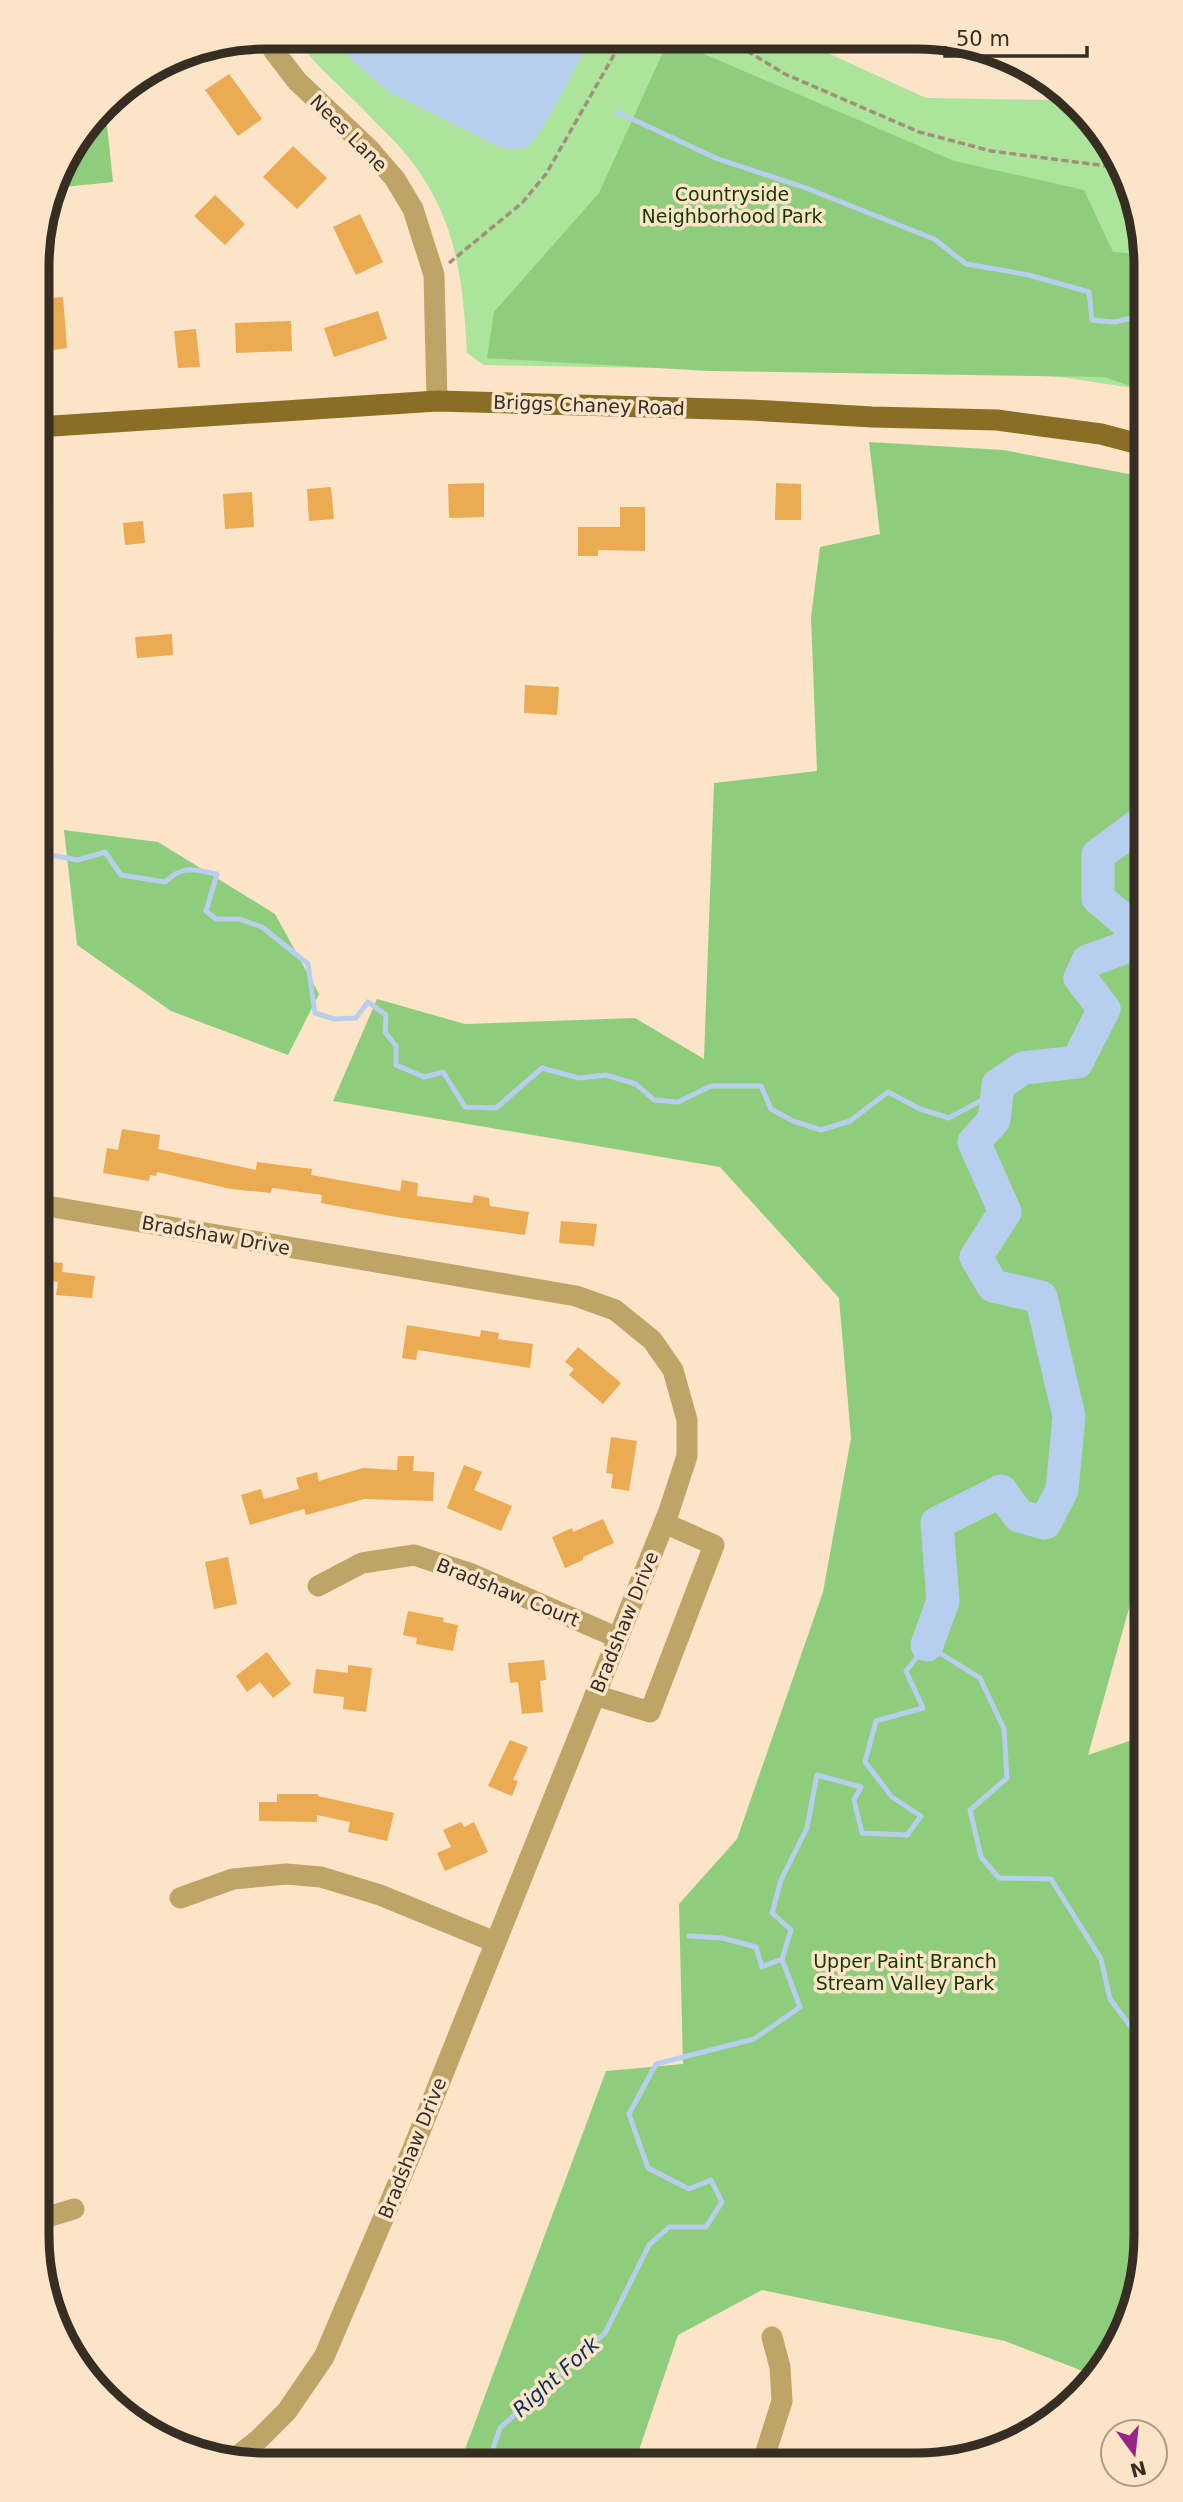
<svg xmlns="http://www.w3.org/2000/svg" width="1183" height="2502" viewBox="0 0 1183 2502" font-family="'DejaVu Sans',sans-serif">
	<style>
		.green { fill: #abe49a }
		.forest { fill: #8ecd7b }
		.water { fill: #b8ceef }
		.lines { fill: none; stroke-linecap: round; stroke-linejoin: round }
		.stream { stroke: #b8ceef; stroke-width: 5 }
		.river { stroke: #b8ceef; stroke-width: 33 }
		.building { fill: #eaab52 }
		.path { stroke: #a0907b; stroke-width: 3.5; stroke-dasharray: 7 3.5; stroke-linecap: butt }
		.minor { stroke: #bfa468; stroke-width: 21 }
		.major { stroke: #8a6e25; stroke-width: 21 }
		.labels { text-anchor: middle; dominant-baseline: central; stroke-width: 7; stroke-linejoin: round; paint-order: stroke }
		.street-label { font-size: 19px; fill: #372e23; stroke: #fbe4c7 }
		.park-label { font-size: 19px; fill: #113a01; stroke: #fbe4c7 }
		.water-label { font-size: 21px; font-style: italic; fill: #0a2d5d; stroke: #fbe4c7 }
		.rim { fill: none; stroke: #372e23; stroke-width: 9 }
	</style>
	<rect width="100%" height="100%" fill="#fbe4c7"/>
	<!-- green -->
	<path class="green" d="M 296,37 L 799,40 L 926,98 L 1053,100 L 1071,97 L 1115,151 L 1138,206 L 1139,389 L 1061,377 L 1006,374 L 484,365 L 467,353 C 463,284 458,225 415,166 C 401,146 382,129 365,111 C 343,88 312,64 296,37 Z"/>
	<!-- forest -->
	<g class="forest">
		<path d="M 669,39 L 954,161 L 1084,190 L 1113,252 L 1139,254 L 1139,389 L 1104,377 L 709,371 L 487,358 L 494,312 L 599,193 Z"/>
		<path d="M 105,106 L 113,182 L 54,188 L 60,165 Z"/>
		<path d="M 869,442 L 1003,450 L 1139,476 L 1143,1558 L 1088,1755 L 1144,1736 L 1146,2251 L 1129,2323 L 1098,2377 L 1005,2341 L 762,2290 L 678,2335 L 636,2459 L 461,2460 L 606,2071 L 683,2064 L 679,1904 L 737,1839 L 823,1592 L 851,1438 L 839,1298 L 720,1167 L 333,1101 L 377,999 L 465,1024 L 635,1018 L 704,1059 L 714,783 L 817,771 L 811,617 L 820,547 L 880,534 Z"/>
		<path d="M 64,830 L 158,842 L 275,914 L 319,994 L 288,1055 L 171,1011 L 77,945 Z"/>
	</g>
	<!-- water -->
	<path class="water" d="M 331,37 L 589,39 C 581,58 542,136 528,146 C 521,151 510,148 501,148 L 389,92 L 352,60 Z"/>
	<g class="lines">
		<!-- stream -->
		<g class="stream">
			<path d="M 617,112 L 718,159 L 806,188 L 934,239 L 966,264 L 1029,275 L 1089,292 L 1092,320 L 1115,322 L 1139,316"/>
			<path d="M 39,853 L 78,860 L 105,852 L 121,875 L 165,882 C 184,864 193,870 217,874 L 206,911 L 216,919 L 239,919 L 262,927 L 308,964 L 315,1013 L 334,1019 L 356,1018 L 368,1002 L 386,1015 L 385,1032 L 396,1046 L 396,1065 L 424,1077 L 443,1072 L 465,1107 L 496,1108 L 542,1068 L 579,1078 L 606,1075 L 636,1084 L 654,1100 L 678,1102 L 711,1086 L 761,1086 L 771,1109 L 793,1121 L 821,1130 L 850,1121 L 888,1092 L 920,1109 L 949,1118 L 982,1100 L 998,1085"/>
			<path d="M 689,1936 L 722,1938 L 756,1947 L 762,1967 L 782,1959"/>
			<path d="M 1146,2224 L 1146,2228"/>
			<path d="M 489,2460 L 500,2428 L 605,2333 L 649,2245 L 669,2227 L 706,2227 L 722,2202 L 711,2180 L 689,2189 L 648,2168 L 629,2114 L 656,2064 L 754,2039 L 800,2007 L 782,1959 L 791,1930 L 772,1913 L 781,1880 L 807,1828 L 817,1775 L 861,1787 L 854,1800 L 862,1833 L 907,1835 L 921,1816 L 892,1797 L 865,1762 L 876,1721 L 923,1708 L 906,1671 L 927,1645 L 980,1678 L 1004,1729 L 1007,1778 L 970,1810 L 981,1857 L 999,1878 L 1051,1879 L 1101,1959 L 1110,1999 L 1143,2043 L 1135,2059 L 1137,2093 L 1145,2103"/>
		</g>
		<!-- river -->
		<path class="river" d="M 927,1645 L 943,1601 L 937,1523 L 1001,1491 L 1019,1516 L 1045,1523 L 1062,1490 L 1069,1416 L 1041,1297 L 993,1286 L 976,1257 L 1005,1212 L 974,1142 L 994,1120 L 998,1085 L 1023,1068 L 1077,1062 L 1104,1009 L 1080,978 L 1088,961 L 1126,947 L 1138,932 L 1098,898 L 1098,855 L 1141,823"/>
	</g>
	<!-- building -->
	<g class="building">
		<path d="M 229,74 L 262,119 L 238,136 L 205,90 Z"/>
		<path d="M 293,146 L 327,178 L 297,209 L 263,177 Z"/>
		<path d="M 215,195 L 245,224 L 225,245 L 194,216 Z"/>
		<path d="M 360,214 L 383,262 L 356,275 L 333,227 Z"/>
		<path d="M 63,297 L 67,348 L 38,352 L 37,299 Z"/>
		<path d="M 378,311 L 387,339 L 334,357 L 324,328 Z"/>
		<path d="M 291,321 L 292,351 L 236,353 L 235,323 Z"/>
		<path d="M 196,329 L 200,367 L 178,368 L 174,331 Z"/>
		<path d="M 484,483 L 484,517 L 449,518 L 448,484 Z"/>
		<path d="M 776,483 L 801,484 L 801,520 L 775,520 Z"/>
		<path d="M 331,487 L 334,519 L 309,521 L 307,489 Z"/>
		<path d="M 252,492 L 254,527 L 225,529 L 223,494 Z"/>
		<path d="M 620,507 L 645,507 L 645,551 L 598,550 L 598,556 L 578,556 L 578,527 L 620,527 Z"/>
		<path d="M 143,521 L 145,543 L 125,545 L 123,523 Z"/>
		<path d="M 172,634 L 173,655 L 137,658 L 135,637 Z"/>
		<path d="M 525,685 L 559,687 L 557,715 L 524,713 Z"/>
		<path d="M 122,1129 L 160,1135 L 158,1149 L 256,1170 L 257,1162 L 312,1169 L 311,1175 L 400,1191 L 402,1180 L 418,1183 L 417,1196 L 472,1203 L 474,1195 L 489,1198 L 490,1206 L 529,1212 L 525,1235 L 396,1217 L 321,1203 L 322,1195 L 272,1188 L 271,1193 L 231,1189 L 157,1172 L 156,1176 L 150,1175 L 149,1181 L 103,1173 L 107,1148 L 118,1150 Z"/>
		<path d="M 561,1221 L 597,1224 L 594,1246 L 559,1243 Z"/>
		<path d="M 45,1261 L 63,1263 L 62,1272 L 95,1276 L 92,1298 L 56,1295 L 58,1282 L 43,1280 Z"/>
		<path d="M 407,1325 L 480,1337 L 481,1330 L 499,1333 L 498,1339 L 533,1344 L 530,1368 L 418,1350 L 416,1360 L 402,1358 Z"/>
		<path d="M 578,1347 L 621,1383 L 603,1404 L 569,1375 L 574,1369 L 565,1362 Z"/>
		<path d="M 611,1437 L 637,1441 L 629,1491 L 611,1488 L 613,1474 L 606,1473 Z"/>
		<path d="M 398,1456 L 414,1456 L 413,1471 L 434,1472 L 433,1501 L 364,1499 L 306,1515 L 304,1509 L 250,1525 L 241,1495 L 261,1489 L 264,1499 L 299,1489 L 296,1478 L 317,1472 L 319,1481 L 363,1468 L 397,1470 Z"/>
		<path d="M 464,1465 L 482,1472 L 474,1490 L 512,1506 L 501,1531 L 447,1508 Z"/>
		<path d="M 603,1519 L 614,1543 L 583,1557 L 583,1560 L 565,1568 L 552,1537 L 572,1528 L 573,1532 Z"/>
		<path d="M 228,1557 L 237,1604 L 214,1609 L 205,1562 Z"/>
		<path d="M 408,1611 L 444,1618 L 443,1622 L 458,1625 L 453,1651 L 416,1644 L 417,1638 L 403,1635 Z"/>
		<path d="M 267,1652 L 291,1684 L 273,1698 L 260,1682 L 247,1692 L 236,1676 Z"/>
		<path d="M 544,1660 L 546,1680 L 540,1681 L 543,1712 L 522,1714 L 518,1682 L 510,1683 L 508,1663 Z"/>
		<path d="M 348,1665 L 372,1668 L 366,1712 L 343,1709 L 344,1697 L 313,1693 L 316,1669 L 348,1673 Z"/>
		<path d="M 510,1740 L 528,1747 L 513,1780 L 518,1781 L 512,1796 L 488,1786 Z"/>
		<path d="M 277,1794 L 318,1794 L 318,1796 L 394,1813 L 387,1841 L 348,1832 L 350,1822 L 317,1815 L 317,1822 L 259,1821 L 259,1802 L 277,1802 Z"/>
		<path d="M 461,1822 L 464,1827 L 474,1822 L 488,1852 L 445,1871 L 437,1853 L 451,1847 L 443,1830 Z"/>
	</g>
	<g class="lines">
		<!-- path -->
		<g class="path">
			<path d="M 729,40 L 785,74 L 919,132 L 991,151 L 1122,168"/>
			<path d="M 449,263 L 522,203 L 546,174 L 623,39"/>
		</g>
		<!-- minor -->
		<g class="minor">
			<path d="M 266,37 L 274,51 L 297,81 L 370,150 L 395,179 L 413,209 L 434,275 L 437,401"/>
			<path d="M 41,1205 L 576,1296 L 615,1310 L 652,1340 L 673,1370 L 687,1420 L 687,1456 L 669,1511 L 412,2151 L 324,2357 L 287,2411 L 258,2440 L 231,2461"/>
			<path d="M 318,1586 L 362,1563 L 414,1555 L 472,1574 L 618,1638"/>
			<path d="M 595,1695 L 650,1712 L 714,1545 L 664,1523"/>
			<path d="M 180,1898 L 233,1879 L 286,1874 L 321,1877 L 380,1895 L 495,1942"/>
			<path d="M 44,2218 L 74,2209"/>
			<path d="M 764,2458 L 782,2401 L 780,2367 L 772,2337"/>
		</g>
		<!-- major -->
		<path class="major" d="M 38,427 L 437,401 L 751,410 L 872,417 L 997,420 L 1101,434 L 1139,444"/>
	</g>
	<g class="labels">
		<!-- street labels -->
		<g class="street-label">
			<text transform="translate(349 133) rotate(45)">Nees Lane</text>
			<text transform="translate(589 405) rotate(2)">Briggs Chaney Road</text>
			<text transform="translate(216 1235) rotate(10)">Bradshaw Drive</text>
			<text transform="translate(508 1592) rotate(22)">Bradshaw Court</text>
			<text transform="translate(624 1622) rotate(-68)">Bradshaw Drive</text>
			<text transform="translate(412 2148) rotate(-68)">Bradshaw Drive</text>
		</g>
		<!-- park labels -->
		<g class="park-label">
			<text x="732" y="194">Countryside<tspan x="732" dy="22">Neighborhood Park</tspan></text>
			<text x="905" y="1961">Upper Paint Branch<tspan x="905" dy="22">Stream Valley Park</tspan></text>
		</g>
		<!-- water labels -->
		<g class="water-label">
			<text transform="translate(556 2377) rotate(-42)">Right Fork</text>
		</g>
	</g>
	<!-- crop -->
	<path d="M0 0H1183V2502H0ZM266 49H917A217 217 0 0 1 1134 266V2236A217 217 0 0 1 917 2453H266A217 217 0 0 1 49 2236V266A217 217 0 0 1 266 49Z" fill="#fbe4c7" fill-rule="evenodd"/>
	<path class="rim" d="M266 49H917A217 217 0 0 1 1134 266V2236A217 217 0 0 1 917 2453H266A217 217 0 0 1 49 2236V266A217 217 0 0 1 266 49Z"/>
	<!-- north arrow -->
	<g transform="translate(1134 2453) rotate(165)"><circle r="33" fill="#fbe4c7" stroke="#ad9b85" stroke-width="2"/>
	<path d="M0-5L12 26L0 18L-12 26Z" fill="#972584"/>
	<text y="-10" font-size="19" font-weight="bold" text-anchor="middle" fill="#372e23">N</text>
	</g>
	<!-- scale -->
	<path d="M945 46v10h142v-10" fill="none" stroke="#372e23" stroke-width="3.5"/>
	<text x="956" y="46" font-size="21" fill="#372e23" stroke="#fbe4c7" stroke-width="5" paint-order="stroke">50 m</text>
</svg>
